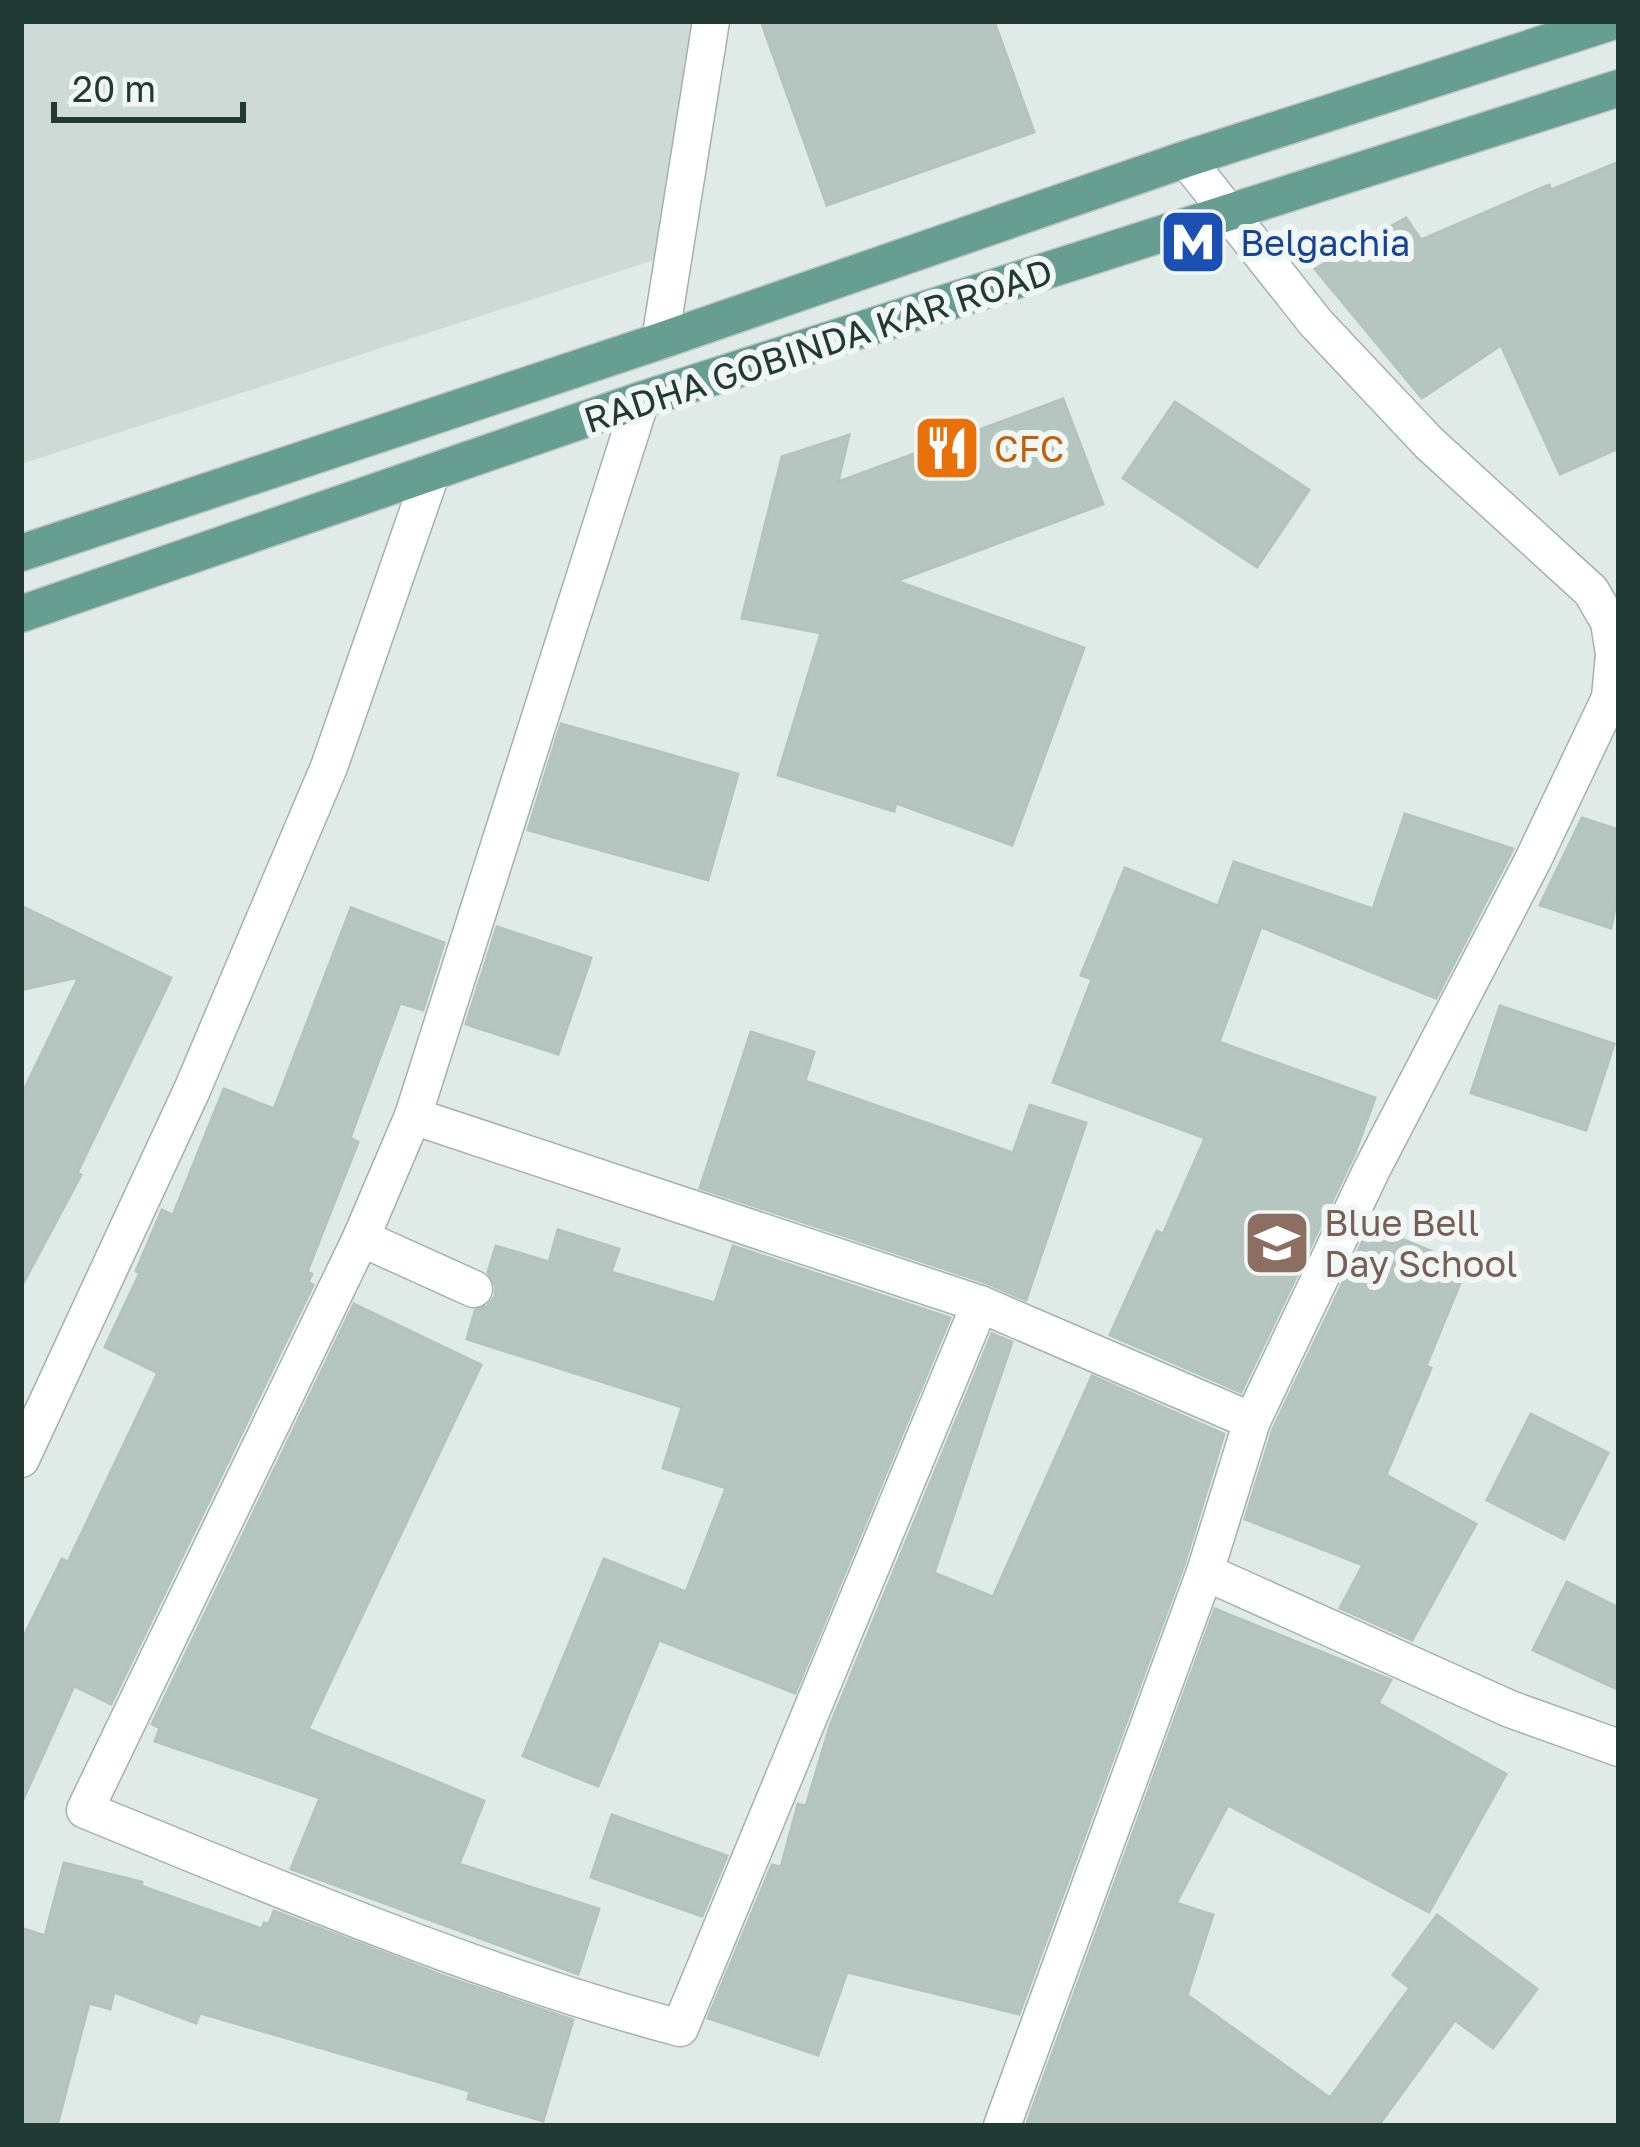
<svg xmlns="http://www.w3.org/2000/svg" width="1640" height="2147" viewBox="0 0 1640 2147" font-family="'Golos Text',sans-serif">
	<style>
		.built { fill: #cedad5 }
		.building { fill: #b5c5bf; stroke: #b3c3bd; stroke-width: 3 }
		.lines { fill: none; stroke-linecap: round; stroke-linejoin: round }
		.minor-casing { stroke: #a3b2ad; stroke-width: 39 }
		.primary-casing { stroke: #bcc4c2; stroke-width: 39 }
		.minor { stroke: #fff; stroke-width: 36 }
		.primary { stroke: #669e91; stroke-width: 36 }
		.labels { text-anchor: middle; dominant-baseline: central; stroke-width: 12; stroke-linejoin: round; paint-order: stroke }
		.transit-label { font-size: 36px; fill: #164399; stroke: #f0f7f4; text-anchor: start }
		.street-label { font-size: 36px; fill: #213a34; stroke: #f0f7f4 }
		.food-label { font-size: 36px; fill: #c56008; stroke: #f0f7f4; text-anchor: start }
		.education-label { font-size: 36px; fill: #785e54; stroke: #f0f7f4; text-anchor: start }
	</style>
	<rect width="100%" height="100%" fill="#e0eae6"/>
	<!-- built -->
	<path class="built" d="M 21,21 L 720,21 L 670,255 L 21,464 Z"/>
	<!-- building -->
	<g class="building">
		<path d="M 761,21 L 994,21 L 1034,132 L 827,205 Z"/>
		<path d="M 1619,162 L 1619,448 L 1560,474 L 1501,345 L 1422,398 L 1315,269 L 1406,218 L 1421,240 L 1549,185 L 1551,190 Z"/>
		<path d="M 1063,399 L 1103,504 L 896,581 L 1084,648 L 1012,845 L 896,803 L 894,811 L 778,775 L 821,633 L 742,618 L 782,457 L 849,435 L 838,482 Z"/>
		<path d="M 1175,402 L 1309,490 L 1257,567 L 1123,478 Z"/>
		<path d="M 561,724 L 738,774 L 708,880 L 528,830 Z"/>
		<path d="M 1405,814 L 1513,849 L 1436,998 L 1261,927 L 1219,1042 L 1375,1098 L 1355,1153 L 1241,1392 L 1110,1335 L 1157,1231 L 1163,1234 L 1205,1138 L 1053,1082 L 1092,979 L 1081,975 L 1125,868 L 1218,906 L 1234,862 L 1373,909 Z"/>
		<path d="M 1582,818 L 1619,830 L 1619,888 L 1611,928 L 1540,905 Z"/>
		<path d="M 21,906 L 171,978 L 77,1173 L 81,1175 L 21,1287 L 21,1096 L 79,977 L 21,990 Z"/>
		<path d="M 351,908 L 444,943 L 423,1010 L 400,1003 L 350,1138 L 358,1142 L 307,1272 L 312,1274 L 308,1282 L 313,1285 L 111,1704 L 74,1686 L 21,1804 L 21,1642 L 62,1559 L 68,1562 L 158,1373 L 105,1347 L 140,1273 L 136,1271 L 162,1210 L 173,1215 L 224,1089 L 274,1109 Z"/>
		<path d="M 497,927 L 591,958 L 558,1054 L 466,1024 Z"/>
		<path d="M 1500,1006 L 1614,1044 L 1586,1130 L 1471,1093 Z"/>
		<path d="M 751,1032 L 814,1052 L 805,1081 L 1013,1153 L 1030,1105 L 1086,1123 L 1026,1300 L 987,1283 L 700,1188 Z"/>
		<path d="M 1370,1226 L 1467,1266 L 1426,1366 L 1431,1368 L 1386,1475 L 1476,1524 L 1412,1640 L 1340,1608 L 1363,1565 L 1245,1519 L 1273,1429 Z"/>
		<path d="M 558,1230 L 619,1249 L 611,1272 L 715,1303 L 733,1246 L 950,1318 L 795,1693 L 659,1640 L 598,1786 L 523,1756 L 604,1559 L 686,1592 L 726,1488 L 663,1468 L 682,1407 L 467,1339 L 475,1311 L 488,1306 L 495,1297 L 496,1286 L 488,1272 L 496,1246 L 549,1262 Z"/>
		<path d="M 354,1304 L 481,1365 L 308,1729 L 484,1801 L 459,1864 L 599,1909 L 578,1974 L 291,1869 L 320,1798 L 155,1741 L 160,1728 L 152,1724 Z"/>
		<path d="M 992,1334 L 1012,1342 L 934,1573 L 993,1597 L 1092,1376 L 1224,1434 L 1184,1565 L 1019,2014 L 847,1972 L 818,2055 L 708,2018 L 772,1865 L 781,1867 L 798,1804 L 806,1806 L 830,1726 Z"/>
		<path d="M 1531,1414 L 1608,1453 L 1564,1539 L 1487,1500 Z"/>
		<path d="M 1567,1582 L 1619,1608 L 1619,1690 L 1533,1650 Z"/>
		<path d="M 1215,1609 L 1391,1680 L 1378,1703 L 1506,1774 L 1429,1912 L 1228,1805 L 1176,1903 L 1213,1915 L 1187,1995 L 1330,2098 L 1410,1988 L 1393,1975 L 1437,1915 L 1537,1989 L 1493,2048 L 1455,2020 L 1378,2126 L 1026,2126 Z"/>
		<path d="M 612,1815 L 727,1856 L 702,1916 L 591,1877 Z"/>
		<path d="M 64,1863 L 142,1882 L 141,1886 L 262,1929 L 264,1923 L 269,1924 L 274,1911 L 446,1977 L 573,2020 L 543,2121 L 468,2099 L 470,2091 L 200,2013 L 196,2023 L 114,1992 L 110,2009 L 89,2003 L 57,2126 L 21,2126 L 21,1928 L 45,1936 Z"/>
	</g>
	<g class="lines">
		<defs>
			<g id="minor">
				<path d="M 660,341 L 711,21"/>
				<path d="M 641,400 L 413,1116 L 980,1304 L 1252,1421"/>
				<path d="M 413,1116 L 361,1238 L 85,1810 C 280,1889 477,1974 680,2028 L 980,1304"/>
				<path d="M 361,1238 L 474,1289"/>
				<path d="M 21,1459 L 192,1090 L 329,767 L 431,474"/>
				<path d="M 1205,1572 L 1510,1709 L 1619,1748"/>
				<path d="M 1002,2126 L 1205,1572 L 1252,1421 L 1372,1169 L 1533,860 L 1610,698 L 1614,654 L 1609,622 L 1591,591 L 1429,443 L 1316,323 L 1186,159"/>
			</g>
			<g id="primary">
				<path d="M 21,553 L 660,341 L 1186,159 L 1614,21"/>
				<path d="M 21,614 L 641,400 L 1619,88"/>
			</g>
		</defs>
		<!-- minor casing -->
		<use href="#minor" class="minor-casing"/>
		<!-- primary casing -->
		<use href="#primary" class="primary-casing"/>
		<!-- minor -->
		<use href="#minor" class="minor"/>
		<!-- primary -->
		<use href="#primary" class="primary"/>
	</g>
	<!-- icons -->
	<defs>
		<symbol id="metro-square" viewBox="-11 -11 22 22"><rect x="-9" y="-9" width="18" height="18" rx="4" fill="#1a4fb4" stroke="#f0f7f4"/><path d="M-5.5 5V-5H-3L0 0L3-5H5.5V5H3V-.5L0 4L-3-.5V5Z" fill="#fff"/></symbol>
		<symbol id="restaurant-square" viewBox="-11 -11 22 22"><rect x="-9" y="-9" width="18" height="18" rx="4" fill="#e8710a" stroke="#f0f7f4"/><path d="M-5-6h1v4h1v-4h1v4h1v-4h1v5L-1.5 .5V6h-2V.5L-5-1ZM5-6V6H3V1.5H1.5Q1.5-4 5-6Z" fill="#fff"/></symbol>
		<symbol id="school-square" viewBox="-11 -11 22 22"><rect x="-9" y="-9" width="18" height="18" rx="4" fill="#8d6e63" stroke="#f0f7f4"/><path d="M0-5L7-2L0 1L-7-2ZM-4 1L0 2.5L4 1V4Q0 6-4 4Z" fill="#fff"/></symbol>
	</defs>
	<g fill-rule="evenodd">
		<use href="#metro-square" x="1155" y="204" width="76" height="76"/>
		<use href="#restaurant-square" x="909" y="410" width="76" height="76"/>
		<use href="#school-square" x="1239" y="1205" width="76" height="76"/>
	</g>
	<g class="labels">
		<!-- transit labels -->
		<g class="transit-label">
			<text x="1240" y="242">Belgachia</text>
		</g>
		<!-- street labels -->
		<g class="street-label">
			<text transform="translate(818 345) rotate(-18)">RADHA GOBINDA KAR ROAD</text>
		</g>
		<!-- food labels -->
		<g class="food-label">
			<text x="994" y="448">CFC</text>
		</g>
		<!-- education labels -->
		<g class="education-label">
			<text x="1324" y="1222">Blue Bell<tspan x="1324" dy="41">Day School</tspan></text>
		</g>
	</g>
	<!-- border -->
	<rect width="1640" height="2147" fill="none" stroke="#213a34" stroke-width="48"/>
	<!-- scale -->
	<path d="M54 102v18h189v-18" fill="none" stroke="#213a34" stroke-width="6"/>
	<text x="72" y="102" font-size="36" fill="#213a34" stroke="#f0f7f4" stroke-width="9" paint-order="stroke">20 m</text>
</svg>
